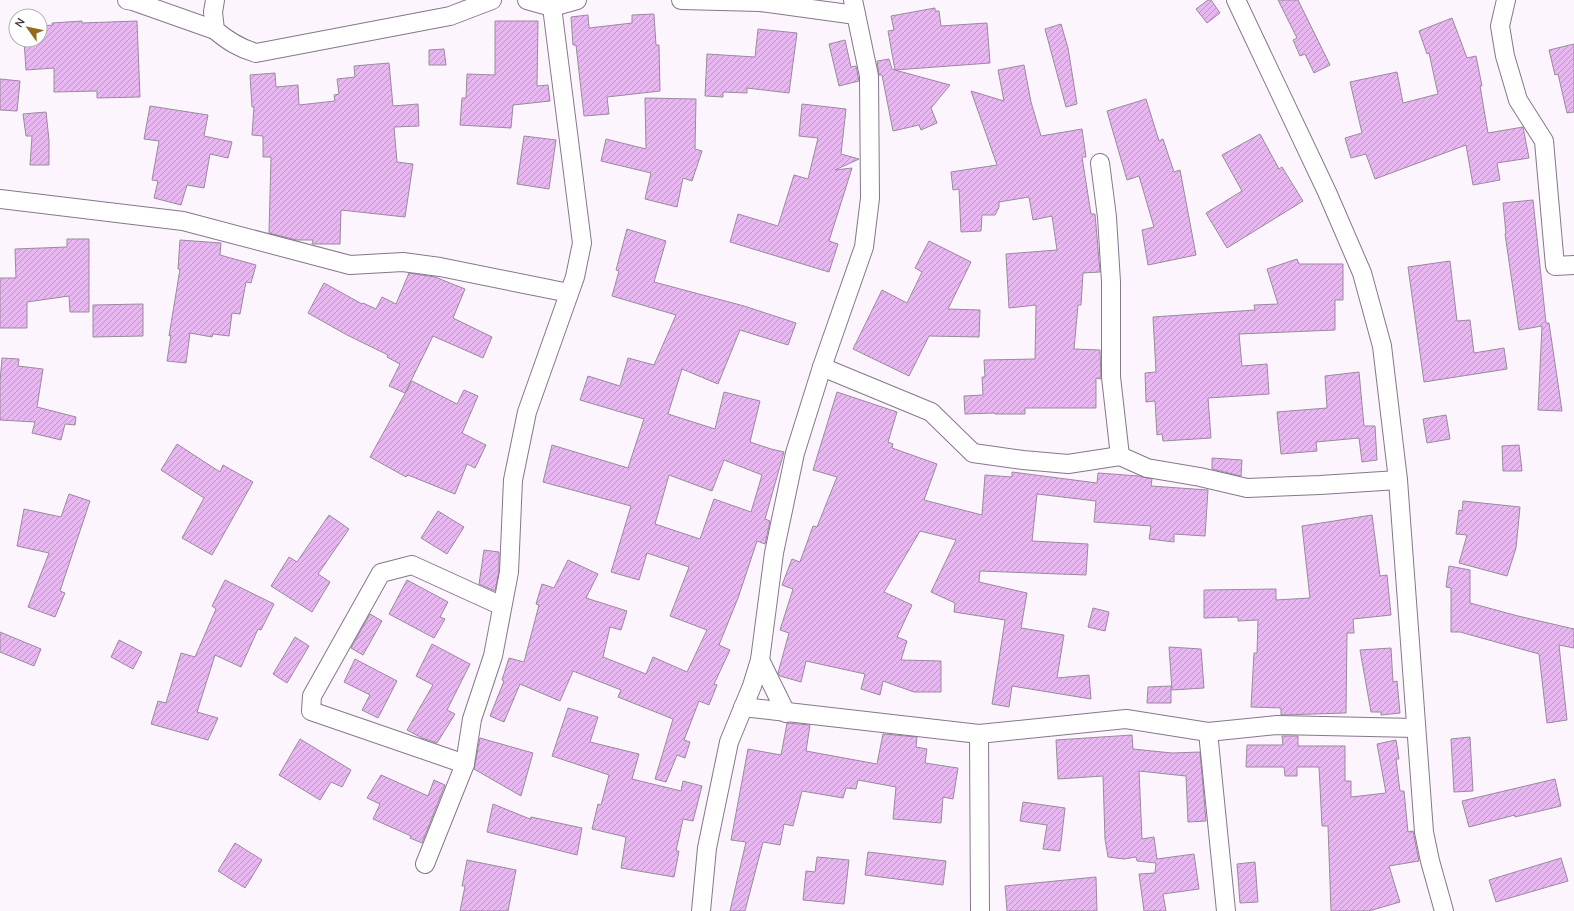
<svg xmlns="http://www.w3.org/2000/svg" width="1574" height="911" viewBox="0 0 1574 911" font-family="Mulish,sans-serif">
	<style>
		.building { fill: url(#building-hatch); stroke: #9b8a9e; fill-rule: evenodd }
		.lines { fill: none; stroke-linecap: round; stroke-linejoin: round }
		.minor-casing { stroke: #86778b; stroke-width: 20 }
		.minor { stroke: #fff; stroke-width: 18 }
	</style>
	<defs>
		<pattern id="building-hatch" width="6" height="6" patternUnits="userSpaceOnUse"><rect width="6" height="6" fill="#e8b7f2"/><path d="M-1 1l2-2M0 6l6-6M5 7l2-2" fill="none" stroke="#bd96c5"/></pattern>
	</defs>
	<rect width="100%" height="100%" fill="#fcf5fe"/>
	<!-- building -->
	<g class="building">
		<path d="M 1208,0 L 1211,0 L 1220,13 L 1207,23 L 1196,9 Z"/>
		<path d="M 1278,0 L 1298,0 L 1330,65 L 1314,73 L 1305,54 L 1300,56 L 1293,40 L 1297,38 Z"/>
		<path d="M 935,8 L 935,11 L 939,11 L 941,26 L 987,23 L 990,63 L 895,70 L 950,85 L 931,108 L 937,123 L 921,130 L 919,125 L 893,131 L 882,75 L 879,75 L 877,61 L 889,59 L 892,69 L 895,70 L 888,31 L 894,30 L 891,16 Z"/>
		<path d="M 654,14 L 656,45 L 659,45 L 660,91 L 607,97 L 609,114 L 584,116 L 576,45 L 573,45 L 571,17 L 588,15 L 589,28 L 632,23 L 632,15 Z"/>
		<path d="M 1452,18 L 1467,58 L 1476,56 L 1482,86 L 1480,86 L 1488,133 L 1523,127 L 1529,158 L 1497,163 L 1500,180 L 1473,185 L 1466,145 L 1375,179 L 1366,154 L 1351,158 L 1345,138 L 1362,133 L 1350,82 L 1397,72 L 1403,103 L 1438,94 L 1429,53 L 1427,54 L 1419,31 Z"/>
		<path d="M 82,21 L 82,23 L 137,21 L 140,97 L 97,98 L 97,91 L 54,92 L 54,68 L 26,70 L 24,40 L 40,40 L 40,26 L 53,25 L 52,23 Z"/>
		<path d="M 495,21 L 538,21 L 537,86 L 548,85 L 550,101 L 513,105 L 511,128 L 460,125 L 462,98 L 466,98 L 467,74 L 495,75 Z"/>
		<path d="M 1061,24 L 1068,48 L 1077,104 L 1066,107 L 1045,29 Z"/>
		<path d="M 758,29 L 797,33 L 789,93 L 747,88 L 747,93 L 723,92 L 723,97 L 705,96 L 707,54 L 755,57 Z"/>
		<path d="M 845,40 L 851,67 L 856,66 L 859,81 L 839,86 L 829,44 Z"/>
		<path d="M 1574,44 L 1574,112 L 1567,113 L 1558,74 L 1555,75 L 1549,50 Z"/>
		<path d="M 444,49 L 446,65 L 429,65 L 429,50 Z"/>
		<path d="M 389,63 L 393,106 L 418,104 L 419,126 L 394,127 L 397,162 L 413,164 L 405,217 L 341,210 L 340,244 L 312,244 L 313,240 L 296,240 L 269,233 L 271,157 L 263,157 L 263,136 L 252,135 L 254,107 L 252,107 L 250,75 L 275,73 L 276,87 L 298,85 L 299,105 L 335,101 L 334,95 L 339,94 L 337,79 L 355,77 L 354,66 Z"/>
		<path d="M 1024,65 L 1031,102 L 1041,136 L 1082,129 L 1086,157 L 1082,157 L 1091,214 L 1095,214 L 1100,272 L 1083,273 L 1081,305 L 1078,305 L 1074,349 L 1100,350 L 1101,379 L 1096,378 L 1096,408 L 1025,408 L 1025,414 L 995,414 L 995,413 L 965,414 L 964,396 L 983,395 L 982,377 L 985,377 L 984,360 L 1035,359 L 1036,305 L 1009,308 L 1006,254 L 1057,250 L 1052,216 L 1033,220 L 1029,197 L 999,202 L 999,207 L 995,215 L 982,215 L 981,231 L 961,232 L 959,189 L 953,190 L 951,172 L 997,165 L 971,91 L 1004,101 L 998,70 Z"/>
		<path d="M 0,79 L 20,81 L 17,111 L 0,110 Z"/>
		<path d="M 645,98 L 696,99 L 695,149 L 702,151 L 692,181 L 683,178 L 677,207 L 645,199 L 651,173 L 601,161 L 606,139 L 646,149 Z"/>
		<path d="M 1146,99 L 1159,141 L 1163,139 L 1174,172 L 1180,170 L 1196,255 L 1148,265 L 1142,230 L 1154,227 L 1139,176 L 1127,180 L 1107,111 Z"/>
		<path d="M 802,104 L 846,109 L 841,154 L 859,159 L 835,170 L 852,168 L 829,241 L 838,244 L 829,272 L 730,242 L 738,214 L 778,226 L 794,175 L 808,179 L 818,138 L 799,136 Z"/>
		<path d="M 150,106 L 208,115 L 204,136 L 232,142 L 228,158 L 210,154 L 204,188 L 187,185 L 181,205 L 154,198 L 158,181 L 152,180 L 159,141 L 144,139 Z"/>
		<path d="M 46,112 L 49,140 L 49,165 L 30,165 L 32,136 L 26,136 L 23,114 Z"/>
		<path d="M 1260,134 L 1279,169 L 1282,167 L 1303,201 L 1227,248 L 1206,213 L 1242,191 L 1222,155 Z"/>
		<path d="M 524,136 L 556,140 L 549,189 L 517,184 Z"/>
		<path d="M 1533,200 L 1546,323 L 1549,323 L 1562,411 L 1538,410 L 1542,326 L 1519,330 L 1505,234 L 1506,234 L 1503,203 Z"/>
		<path d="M 627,229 L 666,241 L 654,282 L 744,306 L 796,323 L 788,345 L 740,330 L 718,384 L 682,369 L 668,414 L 715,429 L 724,392 L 760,401 L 750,442 L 771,449 L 784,452 L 765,519 L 770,521 L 765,544 L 757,541 L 738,598 L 719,645 L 730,650 L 714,684 L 717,685 L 709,705 L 699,701 L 684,740 L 690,742 L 685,758 L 677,755 L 666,782 L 655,779 L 673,719 L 618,697 L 621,690 L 573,671 L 560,701 L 520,684 L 504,722 L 490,716 L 504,681 L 502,680 L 509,658 L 524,662 L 539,605 L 536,604 L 542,584 L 554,588 L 568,560 L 598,574 L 586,598 L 627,611 L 621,630 L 610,627 L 603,657 L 646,674 L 653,657 L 687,672 L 707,630 L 670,616 L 689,567 L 647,553 L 639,580 L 611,572 L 631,506 L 543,482 L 552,445 L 628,468 L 644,419 L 580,400 L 588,376 L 620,386 L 628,358 L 654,365 L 676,315 L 612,296 L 619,271 L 616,270 ZM 724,460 L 762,475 L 751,512 L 714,499 L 700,539 L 655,524 L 669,475 L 712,491 Z"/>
		<path d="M 67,239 L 89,239 L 89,312 L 70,312 L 69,296 L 27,302 L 27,328 L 0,328 L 0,278 L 16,278 L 15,249 L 67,247 Z"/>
		<path d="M 180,240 L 221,243 L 220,255 L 256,265 L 251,283 L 246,282 L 240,314 L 232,313 L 229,336 L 213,334 L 212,337 L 190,333 L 186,363 L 167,361 L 171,335 L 169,336 L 180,269 L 178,269 Z"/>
		<path d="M 929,241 L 971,262 L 948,309 L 980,310 L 979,337 L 929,336 L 909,376 L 853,349 L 882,290 L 907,303 L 922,272 L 915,268 Z"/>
		<path d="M 1297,259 L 1299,264 L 1343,264 L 1343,300 L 1335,300 L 1335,330 L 1239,334 L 1242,366 L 1267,364 L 1269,394 L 1208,398 L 1211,438 L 1163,441 L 1162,434 L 1157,435 L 1155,401 L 1146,402 L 1145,373 L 1156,372 L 1153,317 L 1255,310 L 1254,305 L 1278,304 L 1267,269 Z"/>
		<path d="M 1450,261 L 1457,321 L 1470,320 L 1474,353 L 1504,348 L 1507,369 L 1424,382 L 1408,267 Z"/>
		<path d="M 409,273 L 435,277 L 465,289 L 453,318 L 492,337 L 483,358 L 433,336 L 405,393 L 389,386 L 400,364 L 387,357 L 388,355 L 347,335 L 308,313 L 324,283 L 362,304 L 363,303 L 376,309 L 382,297 L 396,304 Z"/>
		<path d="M 143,304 L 143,336 L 93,337 L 93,305 Z"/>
		<path d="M 2,358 L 19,359 L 18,366 L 43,369 L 37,407 L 76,417 L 75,425 L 65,424 L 61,440 L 32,433 L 35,422 L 0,420 L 0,382 Z"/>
		<path d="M 1359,372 L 1364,426 L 1375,426 L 1377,460 L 1362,462 L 1359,438 L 1316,442 L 1317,451 L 1281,454 L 1277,412 L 1327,408 L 1325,376 Z"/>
		<path d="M 412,381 L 457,404 L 464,390 L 478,396 L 462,433 L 486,445 L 475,468 L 467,464 L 455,494 L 408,475 L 406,477 L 370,457 Z"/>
		<path d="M 837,392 L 897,412 L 888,442 L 893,444 L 892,448 L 937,464 L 924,500 L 982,515 L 985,475 L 1012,477 L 1012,472 L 1097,483 L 1098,473 L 1139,476 L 1152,479 L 1151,486 L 1208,490 L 1205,536 L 1174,534 L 1174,542 L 1149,539 L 1151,526 L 1094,522 L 1096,501 L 1037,494 L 1032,541 L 1088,544 L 1086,575 L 980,571 L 979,582 L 1027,593 L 1021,628 L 1064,635 L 1057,678 L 1089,675 L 1091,699 L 1012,686 L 1009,707 L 992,704 L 1005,620 L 954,612 L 955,603 L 931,592 L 956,540 L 920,531 L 884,592 L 912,605 L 897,637 L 907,641 L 901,660 L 941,661 L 941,692 L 914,692 L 883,681 L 880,695 L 861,689 L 865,674 L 806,661 L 801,682 L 780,676 L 778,673 L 789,633 L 780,630 L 793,589 L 782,585 L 792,559 L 800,562 L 813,526 L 817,527 L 837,477 L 813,470 Z"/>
		<path d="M 1446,415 L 1450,439 L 1427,443 L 1423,419 Z"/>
		<path d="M 177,444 L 220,472 L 223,465 L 253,482 L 212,555 L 182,538 L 204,498 L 161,470 Z"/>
		<path d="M 1519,445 L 1522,471 L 1503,471 L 1502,446 Z"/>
		<path d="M 1212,458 L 1242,460 L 1241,476 L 1212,469 Z"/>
		<path d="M 69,494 L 90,501 L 60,591 L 65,593 L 55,617 L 28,607 L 49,553 L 17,546 L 24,509 L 61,517 Z"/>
		<path d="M 1463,501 L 1520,507 L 1516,548 L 1507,576 L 1459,563 L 1467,535 L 1456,534 L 1459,510 L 1462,511 Z"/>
		<path d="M 438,511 L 464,527 L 447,554 L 421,538 Z"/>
		<path d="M 329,515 L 349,529 L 318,574 L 330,582 L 312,612 L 271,586 L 289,557 L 297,562 Z"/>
		<path d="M 1372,515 L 1380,576 L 1387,575 L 1391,615 L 1353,619 L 1354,633 L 1347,633 L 1346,713 L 1281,715 L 1281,708 L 1251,707 L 1254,653 L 1257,653 L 1258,620 L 1238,621 L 1238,617 L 1204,618 L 1204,590 L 1276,589 L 1276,600 L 1310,598 L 1302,526 Z"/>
		<path d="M 484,550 L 499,552 L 499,571 L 495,591 L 479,584 Z"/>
		<path d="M 1449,566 L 1470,570 L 1470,603 L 1518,616 L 1574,629 L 1574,648 L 1559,645 L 1567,720 L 1547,723 L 1539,654 L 1460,632 L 1451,632 L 1451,588 L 1446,587 Z"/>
		<path d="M 225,580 L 274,604 L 261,630 L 258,629 L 241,667 L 215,655 L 197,712 L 218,718 L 208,740 L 151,724 L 158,701 L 166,703 L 181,653 L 195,657 L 216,609 L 212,606 Z"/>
		<path d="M 407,580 L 448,602 L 440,617 L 445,619 L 434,638 L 389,614 Z"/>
		<path d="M 1093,608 L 1109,612 L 1105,631 L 1088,627 Z"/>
		<path d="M 370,614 L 382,621 L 363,655 L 351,648 Z"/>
		<path d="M 0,632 L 41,649 L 34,666 L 0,652 Z"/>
		<path d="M 295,637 L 309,646 L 287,683 L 273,674 Z"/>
		<path d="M 119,640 L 142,652 L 133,669 L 111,657 Z"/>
		<path d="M 432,644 L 470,664 L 447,710 L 455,714 L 437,743 L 422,738 L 407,730 L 433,685 L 416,676 Z"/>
		<path d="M 1169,647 L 1201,649 L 1204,688 L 1172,690 Z"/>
		<path d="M 1391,648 L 1393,682 L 1397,681 L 1400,713 L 1381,715 L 1381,712 L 1371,712 L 1360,650 Z"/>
		<path d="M 355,659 L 397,681 L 378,718 L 362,710 L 370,695 L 344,682 Z"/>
		<path d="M 1171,686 L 1171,703 L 1147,703 L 1148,687 Z"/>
		<path d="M 568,708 L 598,717 L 590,742 L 639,754 L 632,779 L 681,791 L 683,781 L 702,786 L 693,821 L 683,819 L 676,851 L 679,851 L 674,877 L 621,868 L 626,837 L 592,829 L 598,804 L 601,805 L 609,775 L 552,756 Z"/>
		<path d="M 787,723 L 810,725 L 806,751 L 877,764 L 883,734 L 917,737 L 916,747 L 927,749 L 925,763 L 958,768 L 953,799 L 943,797 L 941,823 L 893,819 L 896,787 L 858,780 L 856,789 L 846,788 L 843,798 L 802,791 L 793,826 L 784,824 L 780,845 L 763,842 L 745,911 L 730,911 L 746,842 L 731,840 L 748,749 L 781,755 Z"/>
		<path d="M 1132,735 L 1133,749 L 1172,753 L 1200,752 L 1206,821 L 1188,822 L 1186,776 L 1139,771 L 1142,839 L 1154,837 L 1157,859 L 1194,854 L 1199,889 L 1163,894 L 1166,911 L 1144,911 L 1139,874 L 1155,873 L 1156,863 L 1137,861 L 1136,857 L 1124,859 L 1108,857 L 1105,839 L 1103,776 L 1058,779 L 1056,740 Z"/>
		<path d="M 1282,736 L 1298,736 L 1298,746 L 1345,746 L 1345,781 L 1351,781 L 1351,797 L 1386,793 L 1377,744 L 1396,740 L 1399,759 L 1396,759 L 1400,791 L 1404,791 L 1408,832 L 1413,831 L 1419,861 L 1389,866 L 1400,902 L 1369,911 L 1331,911 L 1328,826 L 1322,826 L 1319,767 L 1297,767 L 1297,776 L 1285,776 L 1284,767 L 1246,767 L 1247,745 L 1283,745 Z"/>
		<path d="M 1470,737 L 1473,791 L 1454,792 L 1451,739 Z"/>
		<path d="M 480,738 L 533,753 L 521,796 L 474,769 Z"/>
		<path d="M 300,739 L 351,770 L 342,787 L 331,782 L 320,800 L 279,775 Z"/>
		<path d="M 381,775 L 428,796 L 434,780 L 445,785 L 422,843 L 410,838 L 411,836 L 373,819 L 380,804 L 367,798 Z"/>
		<path d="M 1555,779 L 1561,806 L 1515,817 L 1515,815 L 1469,827 L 1462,801 Z"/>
		<path d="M 1023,802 L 1065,808 L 1060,851 L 1043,849 L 1047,825 L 1020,821 Z"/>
		<path d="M 493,804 L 530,819 L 531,817 L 582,828 L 577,855 L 487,832 Z"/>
		<path d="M 235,843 L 262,860 L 245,888 L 218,871 Z"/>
		<path d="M 868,852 L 946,861 L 943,885 L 865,875 Z"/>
		<path d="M 817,857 L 849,860 L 844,904 L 803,900 L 806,871 L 815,872 Z"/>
		<path d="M 1561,858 L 1568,881 L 1496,902 L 1489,880 Z"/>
		<path d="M 467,860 L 516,870 L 508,911 L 460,911 L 465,886 L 462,886 Z"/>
		<path d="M 1255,862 L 1258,902 L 1240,903 L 1237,864 Z"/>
		<path d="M 1096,877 L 1097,911 L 1007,911 L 1005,886 Z"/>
	</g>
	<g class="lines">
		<defs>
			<g id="minor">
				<path d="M 127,0 L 133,1 L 215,30"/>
				<path d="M 215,0 L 213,12 L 215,30 C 228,41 239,48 256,53 L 450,16 L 492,0"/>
				<path d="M 527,0 L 552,7 L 577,0"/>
				<path d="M 681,0 L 760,2 L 856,15"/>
				<path d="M 1236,0 L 1327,192 L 1362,273 L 1382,346 L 1398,480 L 1424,832 L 1430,861 L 1444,911"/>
				<path d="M 1506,0 L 1500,26 L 1505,56 L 1518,100 L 1544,141 L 1555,266 L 1574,265"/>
				<path d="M 1100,163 L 1107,217 L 1111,282 L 1111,377 L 1120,456"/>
				<path d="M 0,199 L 183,221 L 350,265 L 403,262 L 440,267 L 569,293"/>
				<path d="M 822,367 L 931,412 L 973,453 L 1023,460 L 1068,464 L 1120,456 L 1147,468 L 1200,477 L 1247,488 L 1320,485 L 1398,480"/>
				<path d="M 760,660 L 786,713"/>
				<path d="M 743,707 L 979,734 L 1126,719 L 1208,732 L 1277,725 L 1415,728"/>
				<path d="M 1208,732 L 1226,911"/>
				<path d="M 979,734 L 980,911"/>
				<path d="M 465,764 L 311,711 L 312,696 L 381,573 L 412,565 L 502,606"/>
				<path d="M 425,864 L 465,764 L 472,719 L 493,656 L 509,572 L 513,480 L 527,412 L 575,277 L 582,243 L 552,7"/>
				<path d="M 701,911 L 707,848 L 729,742 L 752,686 L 760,660 L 774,553 L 795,453 L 822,367 L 864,247 L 870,198 L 869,76 L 853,0"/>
			</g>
		</defs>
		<!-- minor casing -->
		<use href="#minor" class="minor-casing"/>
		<!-- minor -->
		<use href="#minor" class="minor"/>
	</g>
	<!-- north arrow -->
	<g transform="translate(28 28) rotate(303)"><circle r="19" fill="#ffffff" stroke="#b1afb2"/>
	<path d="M0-3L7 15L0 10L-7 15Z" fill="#956a16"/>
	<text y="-6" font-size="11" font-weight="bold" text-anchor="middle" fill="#3d363f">N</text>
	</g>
</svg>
